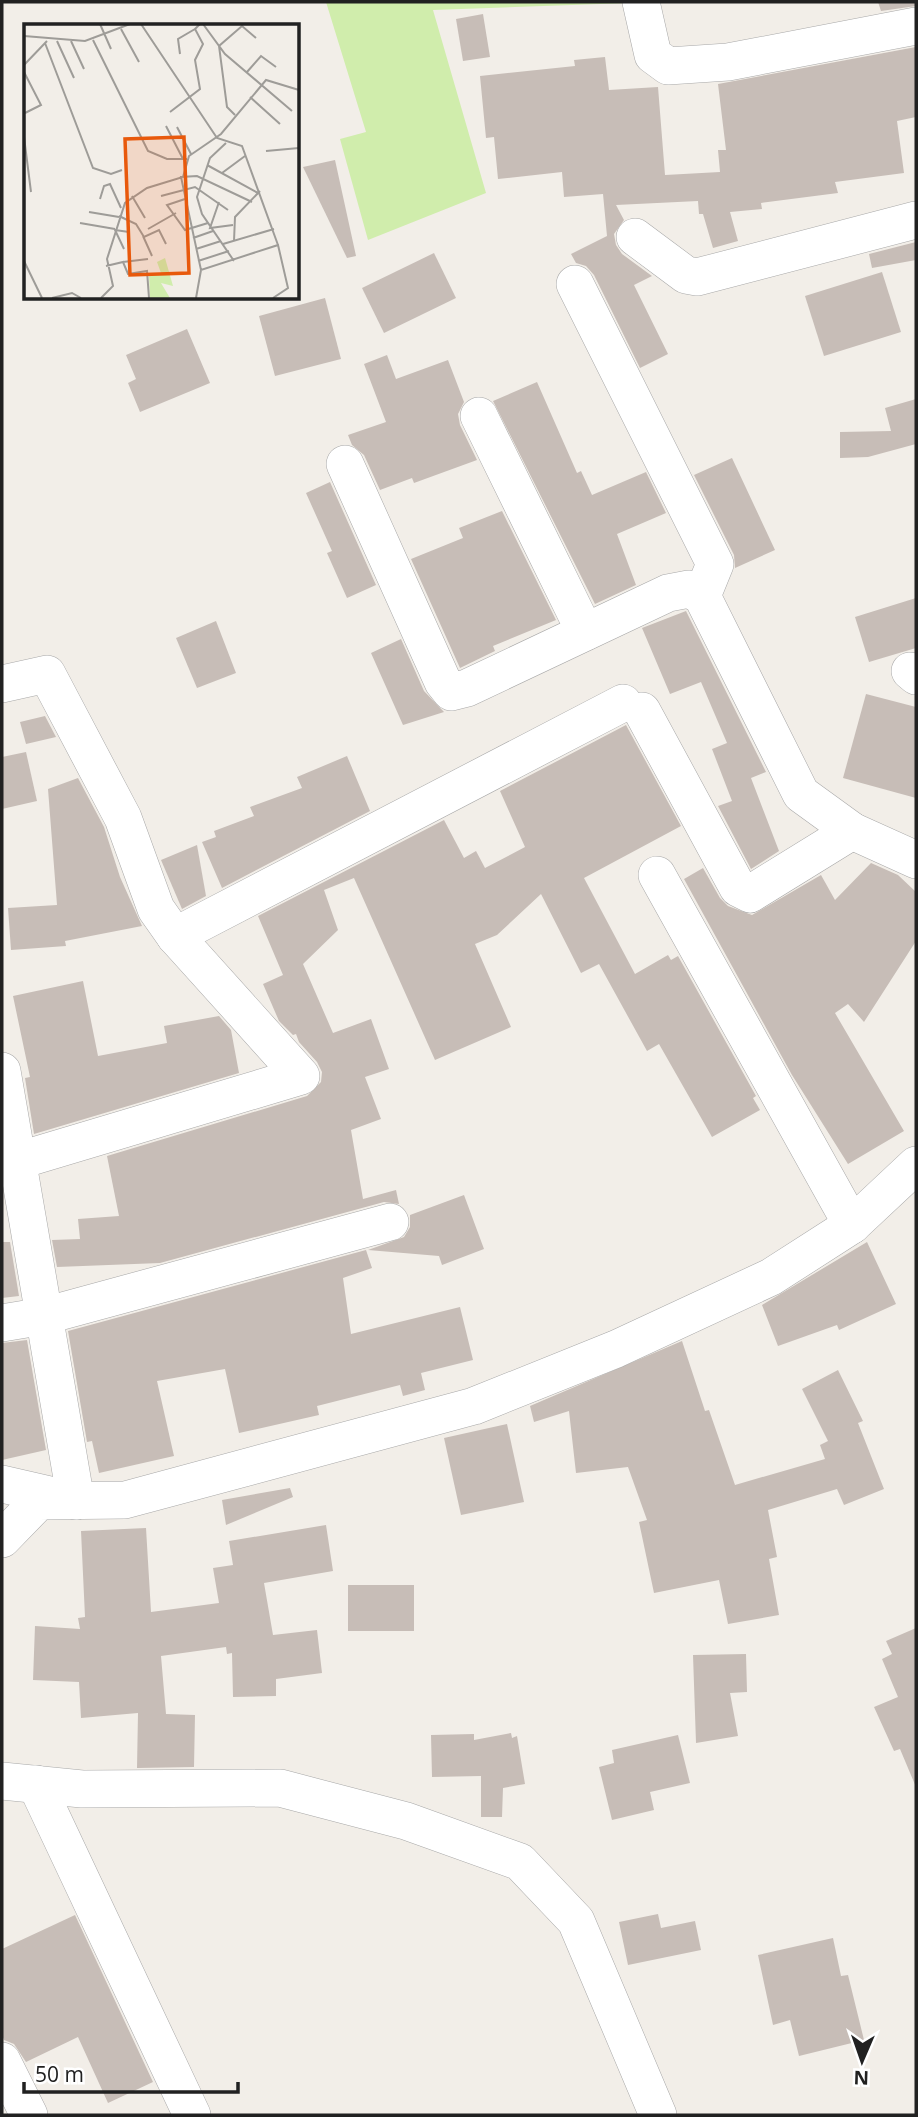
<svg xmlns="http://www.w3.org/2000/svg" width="918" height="2117" viewBox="0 0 918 2117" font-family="'Open Sans',sans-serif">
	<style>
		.grass { fill: #d0edac }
		.building { fill: #c7bdb7 }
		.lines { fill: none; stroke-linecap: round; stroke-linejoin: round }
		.minor-casing { stroke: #a8a8a8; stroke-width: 38 }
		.minor { stroke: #fff; stroke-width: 37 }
		.inset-road { fill: none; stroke: #9e9c98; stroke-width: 2 }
		.view { fill: #e8590c; fill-opacity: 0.15; stroke: #e8590c; stroke-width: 3.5 }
		.inset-edge { fill: none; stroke: #212121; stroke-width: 3.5 }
	</style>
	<rect width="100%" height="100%" fill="#f2eee8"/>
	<!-- grass -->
	<path class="grass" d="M 326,2 L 629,2 L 629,3 L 433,10 L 486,193 L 368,240 L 340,139 L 366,132 Z"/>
	<!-- building -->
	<g class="building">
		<path d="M 878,2 L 916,2 L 916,6 L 881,11 Z"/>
		<path d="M 483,14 L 490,57 L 463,61 L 456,19 Z"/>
		<path d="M 916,47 L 916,117 L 897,121 L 904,173 L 835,182 L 838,193 L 761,203 L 762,209 L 730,212 L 738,241 L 713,248 L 703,214 L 699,214 L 698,201 L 616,205 L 624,220 L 614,234 L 616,245 L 622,254 L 652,276 L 634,285 L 668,354 L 640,368 L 594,275 L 586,266 L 576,263 L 571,254 L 607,236 L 603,194 L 564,197 L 562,172 L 498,179 L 494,137 L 486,138 L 480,76 L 575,66 L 574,60 L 605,57 L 609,90 L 658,87 L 665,175 L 720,172 L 718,150 L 726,150 L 718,84 Z"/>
		<path d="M 335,160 L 356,256 L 347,258 L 303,167 Z"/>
		<path d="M 916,242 L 916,260 L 872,268 L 869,254 Z"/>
		<path d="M 434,253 L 456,298 L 384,333 L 362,288 Z"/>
		<path d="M 882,272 L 901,332 L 824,356 L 805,296 Z"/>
		<path d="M 325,298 L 341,359 L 275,376 L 259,316 Z"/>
		<path d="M 187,329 L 210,383 L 140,412 L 128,383 L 136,379 L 126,355 Z"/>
		<path d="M 387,355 L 396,379 L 448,360 L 464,402 L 458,414 L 460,425 L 477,460 L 414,483 L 412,478 L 380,490 L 364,455 L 352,445 L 348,435 L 386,422 L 364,364 Z"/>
		<path d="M 537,382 L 577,473 L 581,471 L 592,495 L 646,472 L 666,513 L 617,534 L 636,585 L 595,604 L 493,401 Z"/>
		<path d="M 916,399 L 916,444 L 868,457 L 840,458 L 840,432 L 891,431 L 885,408 Z"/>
		<path d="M 732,458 L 775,550 L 735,568 L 734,555 L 694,475 Z"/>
		<path d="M 330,482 L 376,585 L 347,598 L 327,553 L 332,551 L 306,493 Z"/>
		<path d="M 502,511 L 556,620 L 493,646 L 495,651 L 460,668 L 411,559 L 463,538 L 459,528 Z"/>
		<path d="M 916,598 L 916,648 L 869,662 L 855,617 Z"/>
		<path d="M 686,611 L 766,772 L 751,778 L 779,851 L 751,869 L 718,806 L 732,801 L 712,749 L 727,743 L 701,682 L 670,694 L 642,628 Z"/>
		<path d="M 216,621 L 236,673 L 197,688 L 176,638 Z"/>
		<path d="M 401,639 L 424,691 L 444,712 L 403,725 L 371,653 Z"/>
		<path d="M 866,694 L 916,707 L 916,798 L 843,778 Z"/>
		<path d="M 45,716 L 56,737 L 26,744 L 20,722 Z"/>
		<path d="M 626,725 L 681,826 L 584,878 L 635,974 L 668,955 L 671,960 L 678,956 L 756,1096 L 753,1098 L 760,1110 L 712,1137 L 659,1044 L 647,1051 L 599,964 L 581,973 L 541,894 L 497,935 L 475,944 L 511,1027 L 435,1060 L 354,878 L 324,890 L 338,930 L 303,964 L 333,1033 L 371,1019 L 389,1069 L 365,1077 L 381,1119 L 351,1130 L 363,1199 L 396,1190 L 399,1204 L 384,1202 L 160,1263 L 57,1267 L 52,1240 L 80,1239 L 78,1219 L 119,1216 L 107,1156 L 307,1096 L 321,1082 L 322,1072 L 317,1062 L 299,1042 L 296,1034 L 293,1035 L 279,1021 L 263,984 L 283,975 L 258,916 L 444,820 L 464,858 L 476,851 L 485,868 L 525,847 L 500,791 Z"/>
		<path d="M 26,752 L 37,801 L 2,809 L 2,757 Z"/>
		<path d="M 347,756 L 370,811 L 222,888 L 202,842 L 216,837 L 214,831 L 254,816 L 250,807 L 302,788 L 297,777 Z"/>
		<path d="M 78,778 L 104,827 L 120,877 L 142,926 L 65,941 L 66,946 L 11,950 L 8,908 L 57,905 L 48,789 Z"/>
		<path d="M 197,845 L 206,896 L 182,909 L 161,860 Z"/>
		<path d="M 871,863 L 898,875 L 916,892 L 916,941 L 864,1022 L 848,1004 L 835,1013 L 904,1131 L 848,1164 L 792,1075 L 684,879 L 703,868 L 720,898 L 728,906 L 752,915 L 821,875 L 835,900 Z"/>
		<path d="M 83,981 L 98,1056 L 167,1043 L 164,1026 L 219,1016 L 231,1030 L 239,1073 L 34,1134 L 25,1078 L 30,1077 L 13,996 Z"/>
		<path d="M 464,1195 L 484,1249 L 442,1265 L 439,1256 L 368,1250 L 404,1237 L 410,1227 L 410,1215 Z"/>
		<path d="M 2,1242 L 10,1242 L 19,1296 L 2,1298 Z"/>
		<path d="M 867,1242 L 896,1304 L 839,1330 L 837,1325 L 778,1346 L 762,1305 Z"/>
		<path d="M 366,1250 L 372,1268 L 343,1278 L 351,1334 L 460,1307 L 473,1360 L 421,1373 L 425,1390 L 403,1396 L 400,1385 L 317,1406 L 319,1415 L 239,1433 L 225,1369 L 157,1381 L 174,1456 L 99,1473 L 92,1441 L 87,1442 L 68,1331 Z"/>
		<path d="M 27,1340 L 46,1450 L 2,1460 L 2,1343 Z"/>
		<path d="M 682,1341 L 705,1411 L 709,1410 L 735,1485 L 825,1459 L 820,1445 L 828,1441 L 802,1389 L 838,1370 L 863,1421 L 858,1423 L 884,1489 L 844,1505 L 837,1489 L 768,1510 L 777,1557 L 769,1559 L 779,1615 L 728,1624 L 719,1580 L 654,1593 L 639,1522 L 647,1520 L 628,1467 L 576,1473 L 569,1411 L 534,1422 L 530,1406 Z"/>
		<path d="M 507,1424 L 524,1502 L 461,1515 L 444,1438 Z"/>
		<path d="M 290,1488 L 293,1497 L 226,1525 L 222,1500 Z"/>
		<path d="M 326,1525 L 333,1571 L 264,1583 L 273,1635 L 317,1630 L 322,1673 L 276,1679 L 276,1696 L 233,1697 L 232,1653 L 227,1654 L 226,1647 L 161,1656 L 166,1714 L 195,1715 L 194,1767 L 137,1768 L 138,1713 L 81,1718 L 79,1682 L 33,1680 L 35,1626 L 80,1629 L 78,1618 L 85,1617 L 81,1531 L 146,1528 L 151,1612 L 219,1603 L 213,1568 L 233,1565 L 229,1541 Z"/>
		<rect x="348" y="1585" width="66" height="46"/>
		<path d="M 916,1628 L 916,1787 L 900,1749 L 894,1751 L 874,1707 L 898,1697 L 882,1659 L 892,1654 L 886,1641 Z"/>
		<path d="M 746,1654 L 747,1692 L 730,1693 L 738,1736 L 696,1743 L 693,1655 Z"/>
		<path d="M 511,1733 L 512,1738 L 517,1736 L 525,1784 L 503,1788 L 502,1817 L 481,1817 L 481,1776 L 432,1777 L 431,1735 L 474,1734 L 474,1740 Z"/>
		<path d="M 678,1735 L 690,1783 L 650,1792 L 654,1810 L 612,1820 L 599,1767 L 614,1763 L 612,1750 Z"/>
		<path d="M 658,1914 L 661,1928 L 695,1921 L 701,1950 L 628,1965 L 619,1922 Z"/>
		<path d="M 75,1915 L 153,2082 L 108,2103 L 78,2037 L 26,2062 L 14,2044 L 4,2040 L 2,2035 L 2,1949 Z"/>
		<path d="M 833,1938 L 841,1976 L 848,1975 L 864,2040 L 799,2056 L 790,2020 L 773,2025 L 758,1955 Z"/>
	</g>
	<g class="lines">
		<defs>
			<g id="minor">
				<path d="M 641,2 L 653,55 L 668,66 L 728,62 L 916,26"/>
				<path d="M 635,237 L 686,275 L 697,277 L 916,220"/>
				<path d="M 575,284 L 715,564 L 702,596"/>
				<path d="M 479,416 L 585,632"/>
				<path d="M 345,464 L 443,682 L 451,692 L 467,688 L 668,593 L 689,589 L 702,596 L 801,794 L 852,831 L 916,860"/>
				<path d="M 910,671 L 916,676"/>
				<path d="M 2,684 L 47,674 L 123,818 L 156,909 L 175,936 L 301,1076 L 17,1161"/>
				<path d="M 642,711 L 738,888 L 750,894 L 852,831"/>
				<path d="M 657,875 L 852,1225"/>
				<path d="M 175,936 L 623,703"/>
				<path d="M 2,1071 L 76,1501 L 2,1484"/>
				<path d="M 2,1323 L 44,1316 L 390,1222"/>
				<path d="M 2,1539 L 39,1501 L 125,1500 L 474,1406 L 616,1349 L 771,1277 L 852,1225 L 916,1165"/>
				<path d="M 2,1781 L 82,1789 L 280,1788 L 406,1821 L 520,1862 L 576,1921 L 658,2115"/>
				<path d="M 36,1784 L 192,2115"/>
				<path d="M 2,2061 L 29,2115"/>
			</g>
		</defs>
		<!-- minor casing -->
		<use href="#minor" class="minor-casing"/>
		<!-- minor -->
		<use href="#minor" class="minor"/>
	</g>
	<!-- overview -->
	<g transform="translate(24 24)">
		<rect width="275" height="275" fill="#f2eee8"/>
		<path d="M 141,234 L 149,262 L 137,259 L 146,274 L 126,274 L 125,250 L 137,249 L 133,238 Z" fill="#d0edac"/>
		<path class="inset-road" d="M 76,0 L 87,25M 117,0 L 193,114 L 218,122 L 254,221 L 177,246 L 157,153 L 173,152 L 228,178M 179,0 L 201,30 L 268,87M 97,5 L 115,38M 0,12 L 61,17 L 106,0M 69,16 L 124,127 L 143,135 L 163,135M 33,17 L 50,54M 47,17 L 60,45M 21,19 L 69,144 L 87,150 L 98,146M 156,30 L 154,15 L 171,5M 0,41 L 23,17M 0,48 L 17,81 L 1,89M 223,48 L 237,32 L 252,43M 226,73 L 256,100M 146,88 L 176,65 L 171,36 L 179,20 L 171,5 L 176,0M 211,91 L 203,83 L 195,22 L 218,2 L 232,14M 142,102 L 159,135M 153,103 L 167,130M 0,113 L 7,168M 202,119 L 186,134 L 173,173 L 178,190 L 210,237M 242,127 L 275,124M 183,141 L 234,169M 198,149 L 221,132M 108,172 L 121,194M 137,172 L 171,163 L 204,186M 76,175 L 80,162 L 86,160 L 97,184M 161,175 L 143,181 L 161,206 L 184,199M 195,178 L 186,204 L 209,201M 65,188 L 95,193M 95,192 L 112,200 L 120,213 L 135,206 L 142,220M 56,199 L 91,205M 124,205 L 152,189M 119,212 L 128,232M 169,214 L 189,207M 210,217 L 211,193 L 236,167M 199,220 L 250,205M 100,225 L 91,206 L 105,208M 172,225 L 197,217M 0,237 L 18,274M 174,237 L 205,227M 99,238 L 124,235M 82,242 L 99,238 L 104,250 L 123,247 L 125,274M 28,274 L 48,269 L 57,274M 77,274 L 89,262 L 83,235 L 101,179 L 123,164 L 159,153 L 165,132 L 197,110 L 242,56 L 275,66M 172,274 L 177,246M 249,274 L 264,264 L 254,221"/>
		<path class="view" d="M 160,113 L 165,249 L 106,251 L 101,115 Z"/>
		<rect width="275" height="275" class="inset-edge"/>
	</g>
	<!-- border -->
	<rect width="918" height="2117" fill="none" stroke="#212121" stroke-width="7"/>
	<!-- north arrow -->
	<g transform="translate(862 2061) rotate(182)" stroke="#ffffff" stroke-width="5" paint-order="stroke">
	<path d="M0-5L12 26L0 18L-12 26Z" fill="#212121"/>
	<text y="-10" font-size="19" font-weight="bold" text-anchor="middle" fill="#212121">N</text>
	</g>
	<!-- scale -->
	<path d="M24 2082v10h214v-10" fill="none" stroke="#212121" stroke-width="3.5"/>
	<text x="35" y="2082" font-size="21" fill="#212121" stroke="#ffffff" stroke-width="5" paint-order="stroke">50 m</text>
</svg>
